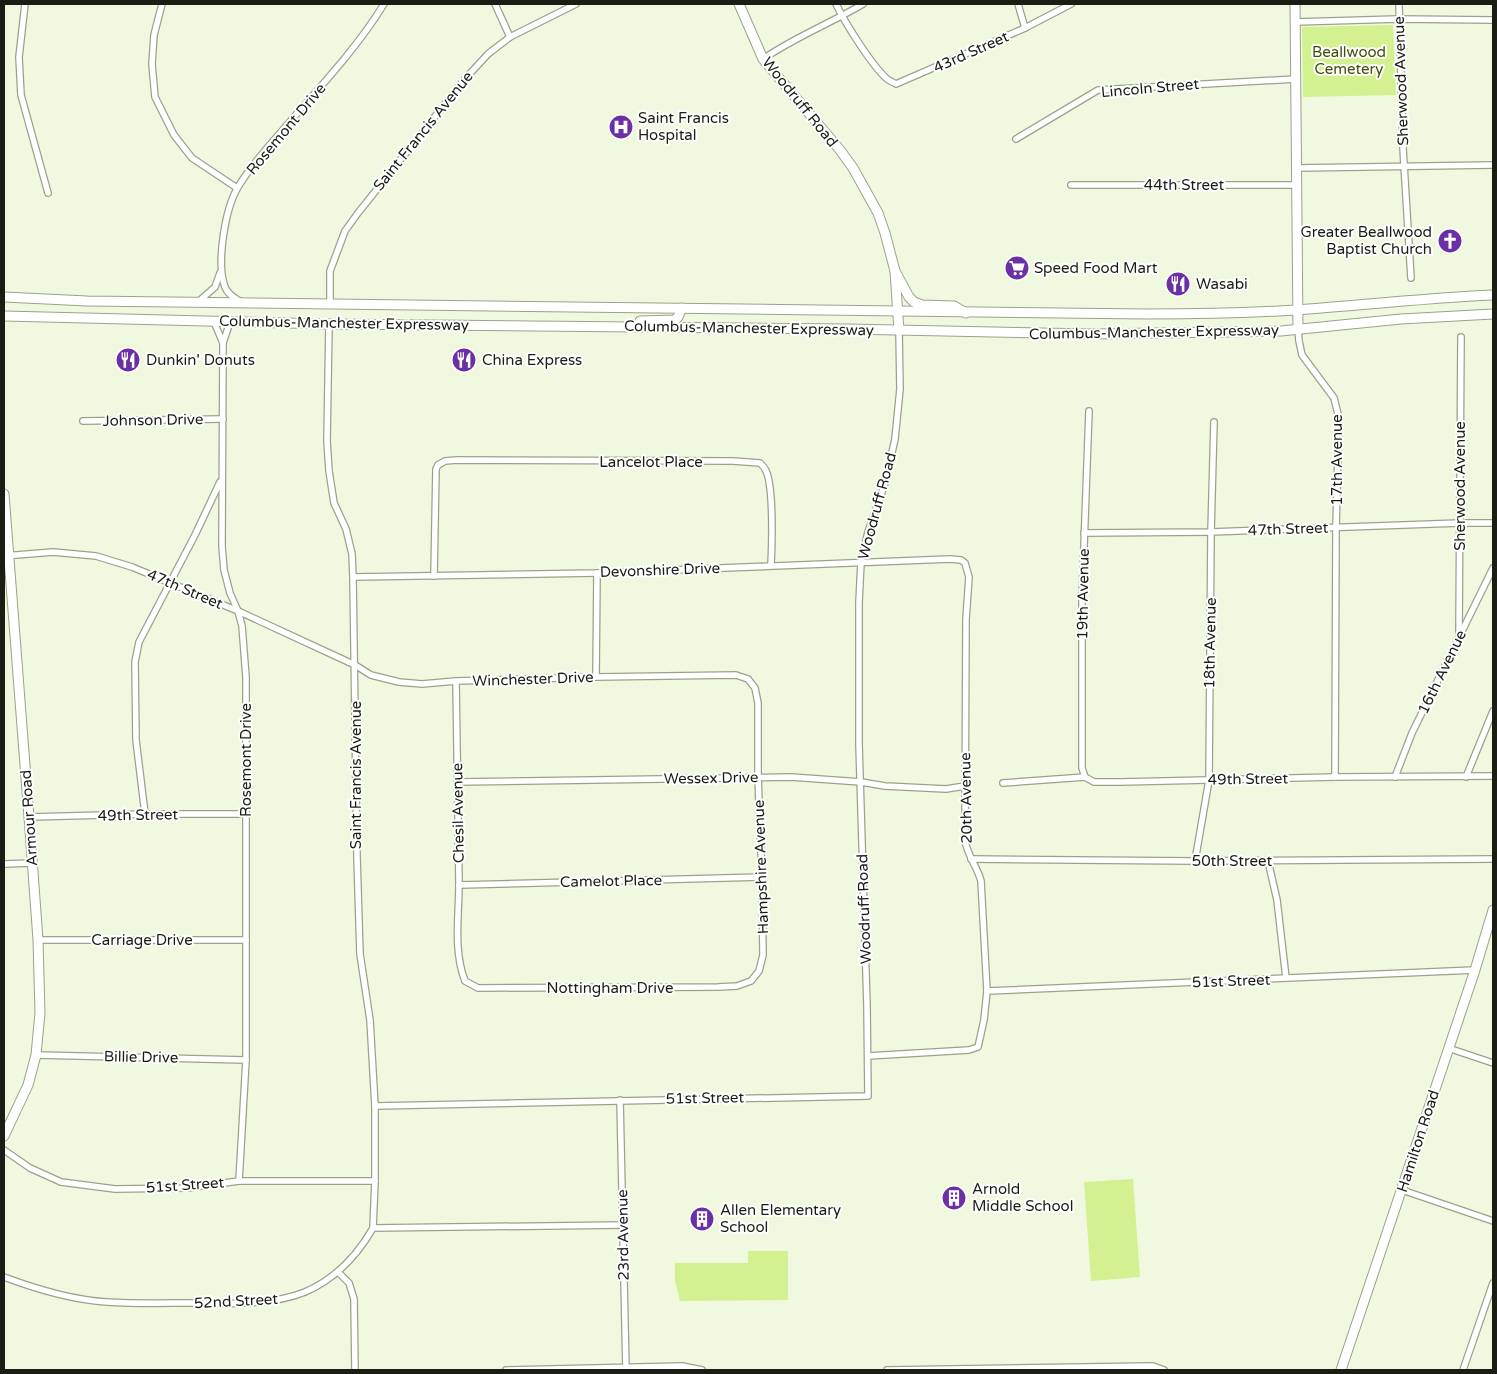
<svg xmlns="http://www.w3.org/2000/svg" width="1497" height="1374" viewBox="0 0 1497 1374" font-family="'Varela Round',sans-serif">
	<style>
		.green { fill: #d3f190 }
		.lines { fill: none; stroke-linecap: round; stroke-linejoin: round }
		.street-casing { stroke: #9aa38a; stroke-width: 8 }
		.secondary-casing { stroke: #9aa38a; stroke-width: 11 }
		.primary-casing { stroke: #9aa38a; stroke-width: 11 }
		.street { stroke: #fff; stroke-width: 5.5 }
		.secondary { stroke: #fff; stroke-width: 9 }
		.primary { stroke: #fff; stroke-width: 9 }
		.labels { text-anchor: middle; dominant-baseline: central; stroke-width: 4; stroke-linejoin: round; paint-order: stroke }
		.street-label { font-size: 15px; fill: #1a1d14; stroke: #fff }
		.park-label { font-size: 15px; fill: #405107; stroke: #fff }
		.poi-label { font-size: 15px; fill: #1a1d14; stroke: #fff; text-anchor: start }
	</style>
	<rect width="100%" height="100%" fill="#f0f9df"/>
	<!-- green -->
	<g class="green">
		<path d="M 1393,25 L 1396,95 L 1303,97 L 1302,27 Z"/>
		<path d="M 1133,1179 L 1140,1277 L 1091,1281 L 1084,1182 Z"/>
		<path d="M 748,1251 L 788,1251 L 788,1300 L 680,1301 L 675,1281 L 675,1263 L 748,1263 Z"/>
	</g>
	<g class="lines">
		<defs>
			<g id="street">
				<path d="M 25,4 L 19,57 L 21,95 L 48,193"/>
				<path d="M 162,4 L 154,35 L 152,64 L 155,97 L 174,135 L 192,158 L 237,188"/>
				<path d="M 495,4 L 510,37"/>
				<path d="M 836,4 C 845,23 871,64 886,78 C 889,81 893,82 896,84 L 1025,28 L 1071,4"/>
				<path d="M 1018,4 L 1025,28"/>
				<path d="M 1399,4 L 1403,148 L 1411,278"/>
				<path d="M 1295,22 L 1398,19 L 1493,20"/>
				<path d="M 763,59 C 795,37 831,23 863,4"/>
				<path d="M 1016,139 L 1098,90 L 1296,79"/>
				<path d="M 1297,168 L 1493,165"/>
				<path d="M 1071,185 L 1297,185"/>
				<path d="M 198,302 L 215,287 L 220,273"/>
				<path d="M 241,302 C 235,298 228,295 225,287 C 216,264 225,209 238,187 C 251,165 270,145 287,125 C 321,86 357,48 384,4"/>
				<path d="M 330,304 L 330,271 L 345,231 L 358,213 L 464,80 L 488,54 L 510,37 L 576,4"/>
				<path d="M 214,322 L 223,343"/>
				<path d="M 230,322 L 223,343 L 222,546 L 224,570 L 230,593 L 238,611 L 242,626 L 246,677 L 246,1060 L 239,1181"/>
				<path d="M 329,324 L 327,441 L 329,471 L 334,503 L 346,529 L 352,554 L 353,577 L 357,857 L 360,954 L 370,1020 L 375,1106 L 375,1181 L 373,1228"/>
				<path d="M 1298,329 L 1299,341 L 1302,355 L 1334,398 L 1339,418 L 1336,528 L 1335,777"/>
				<path d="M 83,421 L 223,419"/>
				<path d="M 1084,533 L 1211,532 L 1460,523 L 1493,523"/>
				<path d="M 4,556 L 53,552 L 96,556 L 132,567 L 238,611 L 355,665 L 371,675 L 399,682 L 422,684 L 456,681 L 596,677 L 736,675 L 748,679 L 755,688 L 758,703 L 758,777 L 762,877 L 763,955 L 759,971 L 751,981 L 737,986 L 718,987 L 478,988 L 465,981 C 453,950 459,916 459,883 C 458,816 457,749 456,681"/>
				<path d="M 434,576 L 436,469 L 438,465 L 445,461 L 457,460 L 733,461 L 760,463 C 762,465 764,467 765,469 C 774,483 772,546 771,565"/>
				<path d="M 353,577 L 597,573 L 950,559 L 961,560 L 965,563 L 969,577 L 966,619 L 965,840 C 967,855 977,866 981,881 L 987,991 L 984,1020 L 978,1047 L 969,1050 L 868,1056"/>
				<path d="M 1459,634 L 1461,337"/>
				<path d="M 596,677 L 597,573"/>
				<path d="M 1085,777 L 1082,768 L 1082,600 L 1089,411"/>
				<path d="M 1395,777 L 1412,733 L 1493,568"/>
				<path d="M 1466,777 L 1493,711"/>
				<path d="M 457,782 L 791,777 L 861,782 L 885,786 L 946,789 L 965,786"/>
				<path d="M 1003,783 L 1085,777 L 1094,782 L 1121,782 L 1335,777 L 1493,776"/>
				<path d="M 145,814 L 136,740 L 135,662 L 139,642 L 195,535 L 220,482"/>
				<path d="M 29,817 L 145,814 L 246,814"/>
				<path d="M 971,859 L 1195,861 L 1493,859"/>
				<path d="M 1195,861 L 1209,780 L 1211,532 L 1214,422"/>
				<path d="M 1268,861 L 1277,900 L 1286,978"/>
				<path d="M 4,864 L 32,863"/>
				<path d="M 459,885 L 762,877"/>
				<path d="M 38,940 L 246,940"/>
				<path d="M 987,991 L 1475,970"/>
				<path d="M 1448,1048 L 1493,1063"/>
				<path d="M 36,1055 L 246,1060"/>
				<path d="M 620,1100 L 626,1370"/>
				<path d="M 375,1106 L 868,1096 L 867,1006 L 859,744 L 859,602 L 861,562 L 868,532 L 885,483 L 895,439 L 900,389 L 899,331"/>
				<path d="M 4,1150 L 30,1168 L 61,1182 L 115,1189 L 187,1188 L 239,1181 L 375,1181"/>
				<path d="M 1402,1190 L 1493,1221"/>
				<path d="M 338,1272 L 349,1283 L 354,1299 L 355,1370"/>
				<path d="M 4,1277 C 36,1289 73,1300 107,1302 C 137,1304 166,1303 195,1303 C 229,1304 273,1305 305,1292 C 335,1279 357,1256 373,1228 L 623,1225"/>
				<path d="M 506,1370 L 682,1366 L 702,1370"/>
				<path d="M 887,1370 L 1153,1366 L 1164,1370"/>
				<path d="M 1463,1370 L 1493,1283"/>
			</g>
			<g id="secondary">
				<path d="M 739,4 L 763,59 L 840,150 L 853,168 L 878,213 L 885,233 L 895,271 L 899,331"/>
				<path d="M 1295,4 L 1298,329"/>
				<path d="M 4,494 L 29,817 L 38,940 L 40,1013 L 36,1055 L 28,1085 L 4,1136"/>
				<path d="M 1341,1370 L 1475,970 L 1493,910"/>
			</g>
			<g id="primary">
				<path d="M 895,271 L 909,297 L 914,302 L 922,305 L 954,306 L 966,313"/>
				<path d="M 4,297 L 87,301 L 1148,314 C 1198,314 1247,313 1296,310 C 1362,305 1427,298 1493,295"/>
				<path d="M 4,316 L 329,324 L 847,329 L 1093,334 L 1281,331 L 1401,319 L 1493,314"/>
				<path d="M 640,321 L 675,320 L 678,317 L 682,308"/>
			</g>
		</defs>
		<!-- street casing -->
		<use href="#street" class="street-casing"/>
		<!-- secondary casing -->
		<use href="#secondary" class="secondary-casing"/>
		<!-- primary casing -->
		<use href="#primary" class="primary-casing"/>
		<!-- street -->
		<use href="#street" class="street"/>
		<!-- secondary -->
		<use href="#secondary" class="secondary"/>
		<!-- primary -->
		<use href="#primary" class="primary"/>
	</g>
	<!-- icons -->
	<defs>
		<symbol id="hospital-disc" viewBox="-11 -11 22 22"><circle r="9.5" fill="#6c30a6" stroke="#fff"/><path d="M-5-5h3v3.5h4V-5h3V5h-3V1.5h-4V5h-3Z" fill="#fff"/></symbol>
		<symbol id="church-disc" viewBox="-11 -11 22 22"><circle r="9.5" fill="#6c30a6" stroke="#fff"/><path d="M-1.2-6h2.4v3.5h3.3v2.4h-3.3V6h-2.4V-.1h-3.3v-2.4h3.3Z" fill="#fff"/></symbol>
		<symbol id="supermarket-disc" viewBox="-11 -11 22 22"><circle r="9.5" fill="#6c30a6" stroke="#fff"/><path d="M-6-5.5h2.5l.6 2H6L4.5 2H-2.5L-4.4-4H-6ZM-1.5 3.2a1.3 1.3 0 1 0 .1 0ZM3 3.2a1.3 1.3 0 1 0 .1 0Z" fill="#fff"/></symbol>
		<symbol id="restaurant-disc" viewBox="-11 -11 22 22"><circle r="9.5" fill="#6c30a6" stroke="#fff"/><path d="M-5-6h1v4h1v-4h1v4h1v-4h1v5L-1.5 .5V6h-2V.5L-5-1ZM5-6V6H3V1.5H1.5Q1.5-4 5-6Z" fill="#fff"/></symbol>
		<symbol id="building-disc" viewBox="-11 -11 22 22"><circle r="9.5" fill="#6c30a6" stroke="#fff"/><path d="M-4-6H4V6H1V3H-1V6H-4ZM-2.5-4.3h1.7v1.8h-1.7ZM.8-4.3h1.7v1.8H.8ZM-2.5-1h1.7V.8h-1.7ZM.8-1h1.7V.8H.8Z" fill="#fff"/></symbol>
	</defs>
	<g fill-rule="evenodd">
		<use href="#hospital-disc" x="607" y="113" width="28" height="28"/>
		<use href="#church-disc" x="1436" y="227" width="28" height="28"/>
		<use href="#supermarket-disc" x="1003" y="254" width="28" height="28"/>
		<use href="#restaurant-disc" x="1164" y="270" width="28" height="28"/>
		<use href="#restaurant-disc" x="114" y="346" width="28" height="28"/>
		<use href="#restaurant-disc" x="450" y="346" width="28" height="28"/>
		<use href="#building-disc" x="940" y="1184" width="28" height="28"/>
		<use href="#building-disc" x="688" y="1205" width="28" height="28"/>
	</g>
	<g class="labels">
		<!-- street labels -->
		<g class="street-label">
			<text transform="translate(971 52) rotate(-24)">43rd Street</text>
			<text transform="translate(1401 81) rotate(-92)">Sherwood Avenue</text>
			<text transform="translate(1150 88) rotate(-5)">Lincoln Street</text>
			<text transform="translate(800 102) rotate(51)">Woodruff Road</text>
			<text transform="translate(286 129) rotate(-50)">Rosemont Drive</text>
			<text transform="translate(423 131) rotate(-51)">Saint Francis Avenue</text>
			<text x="1184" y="185">44th Street</text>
			<text transform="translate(344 323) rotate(1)">Columbus-Manchester Expressway</text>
			<text transform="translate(749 328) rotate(1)">Columbus-Manchester Expressway</text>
			<text transform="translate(1154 332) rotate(-1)">Columbus-Manchester Expressway</text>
			<text transform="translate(153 420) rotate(-1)">Johnson Drive</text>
			<text transform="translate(1337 460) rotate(-90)">17th Avenue</text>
			<text x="651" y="462">Lancelot Place</text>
			<text transform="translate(1460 486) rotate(-90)">Sherwood Avenue</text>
			<text transform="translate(877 506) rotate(-75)">Woodruff Road</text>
			<text transform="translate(1288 529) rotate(-2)">47th Street</text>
			<text transform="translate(660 570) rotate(-2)">Devonshire Drive</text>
			<text transform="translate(185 589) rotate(23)">47th Street</text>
			<text transform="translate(1083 594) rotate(-89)">19th Avenue</text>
			<text transform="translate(1210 643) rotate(-89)">18th Avenue</text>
			<text transform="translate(1442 672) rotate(-64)">16th Avenue</text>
			<text transform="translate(533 679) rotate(-2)">Winchester Drive</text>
			<text transform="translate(246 760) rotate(-90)">Rosemont Drive</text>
			<text transform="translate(356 775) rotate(-90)">Saint Francis Avenue</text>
			<text transform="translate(711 778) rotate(-1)">Wessex Drive</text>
			<text transform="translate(1248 779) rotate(-1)">49th Street</text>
			<text transform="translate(966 798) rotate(-91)">20th Avenue</text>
			<text transform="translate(458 813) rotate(-91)">Chesil Avenue</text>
			<text transform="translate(138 815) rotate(-1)">49th Street</text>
			<text transform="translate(29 818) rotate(-94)">Armour Road</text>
			<text x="1232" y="861">50th Street</text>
			<text transform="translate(761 867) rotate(-92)">Hampshire Avenue</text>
			<text transform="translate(611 881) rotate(-1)">Camelot Place</text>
			<text transform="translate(864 909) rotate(-92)">Woodruff Road</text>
			<text x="142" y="940">Carriage Drive</text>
			<text transform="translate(1231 981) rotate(-2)">51st Street</text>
			<text x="610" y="988">Nottingham Drive</text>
			<text transform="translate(141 1057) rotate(1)">Billie Drive</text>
			<text transform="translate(705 1098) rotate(-1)">51st Street</text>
			<text transform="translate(1418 1141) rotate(-72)">Hamilton Road</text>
			<text transform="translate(185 1185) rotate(-4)">51st Street</text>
			<text transform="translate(623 1235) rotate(-91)">23rd Avenue</text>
			<text transform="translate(236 1301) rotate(-3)">52nd Street</text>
		</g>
		<!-- park labels -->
		<g class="park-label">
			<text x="1349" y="52">Beallwood<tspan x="1349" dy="17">Cemetery</tspan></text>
		</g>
		<!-- poi labels -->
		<g class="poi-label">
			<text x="638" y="118">Saint Francis<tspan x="638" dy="17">Hospital</tspan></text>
			<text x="1432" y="232" text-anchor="end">Greater Beallwood<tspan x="1432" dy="17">Baptist Church</tspan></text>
			<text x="1034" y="268">Speed Food Mart</text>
			<text x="1196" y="284">Wasabi</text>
			<text x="146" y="360">Dunkin' Donuts</text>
			<text x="482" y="360">China Express</text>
			<text x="972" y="1189">Arnold<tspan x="972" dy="17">Middle School</tspan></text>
			<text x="720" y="1210">Allen Elementary<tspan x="720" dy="17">School</tspan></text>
		</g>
	</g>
	<!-- border -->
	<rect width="1497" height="1374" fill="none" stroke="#1a1d14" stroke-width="10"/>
</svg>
